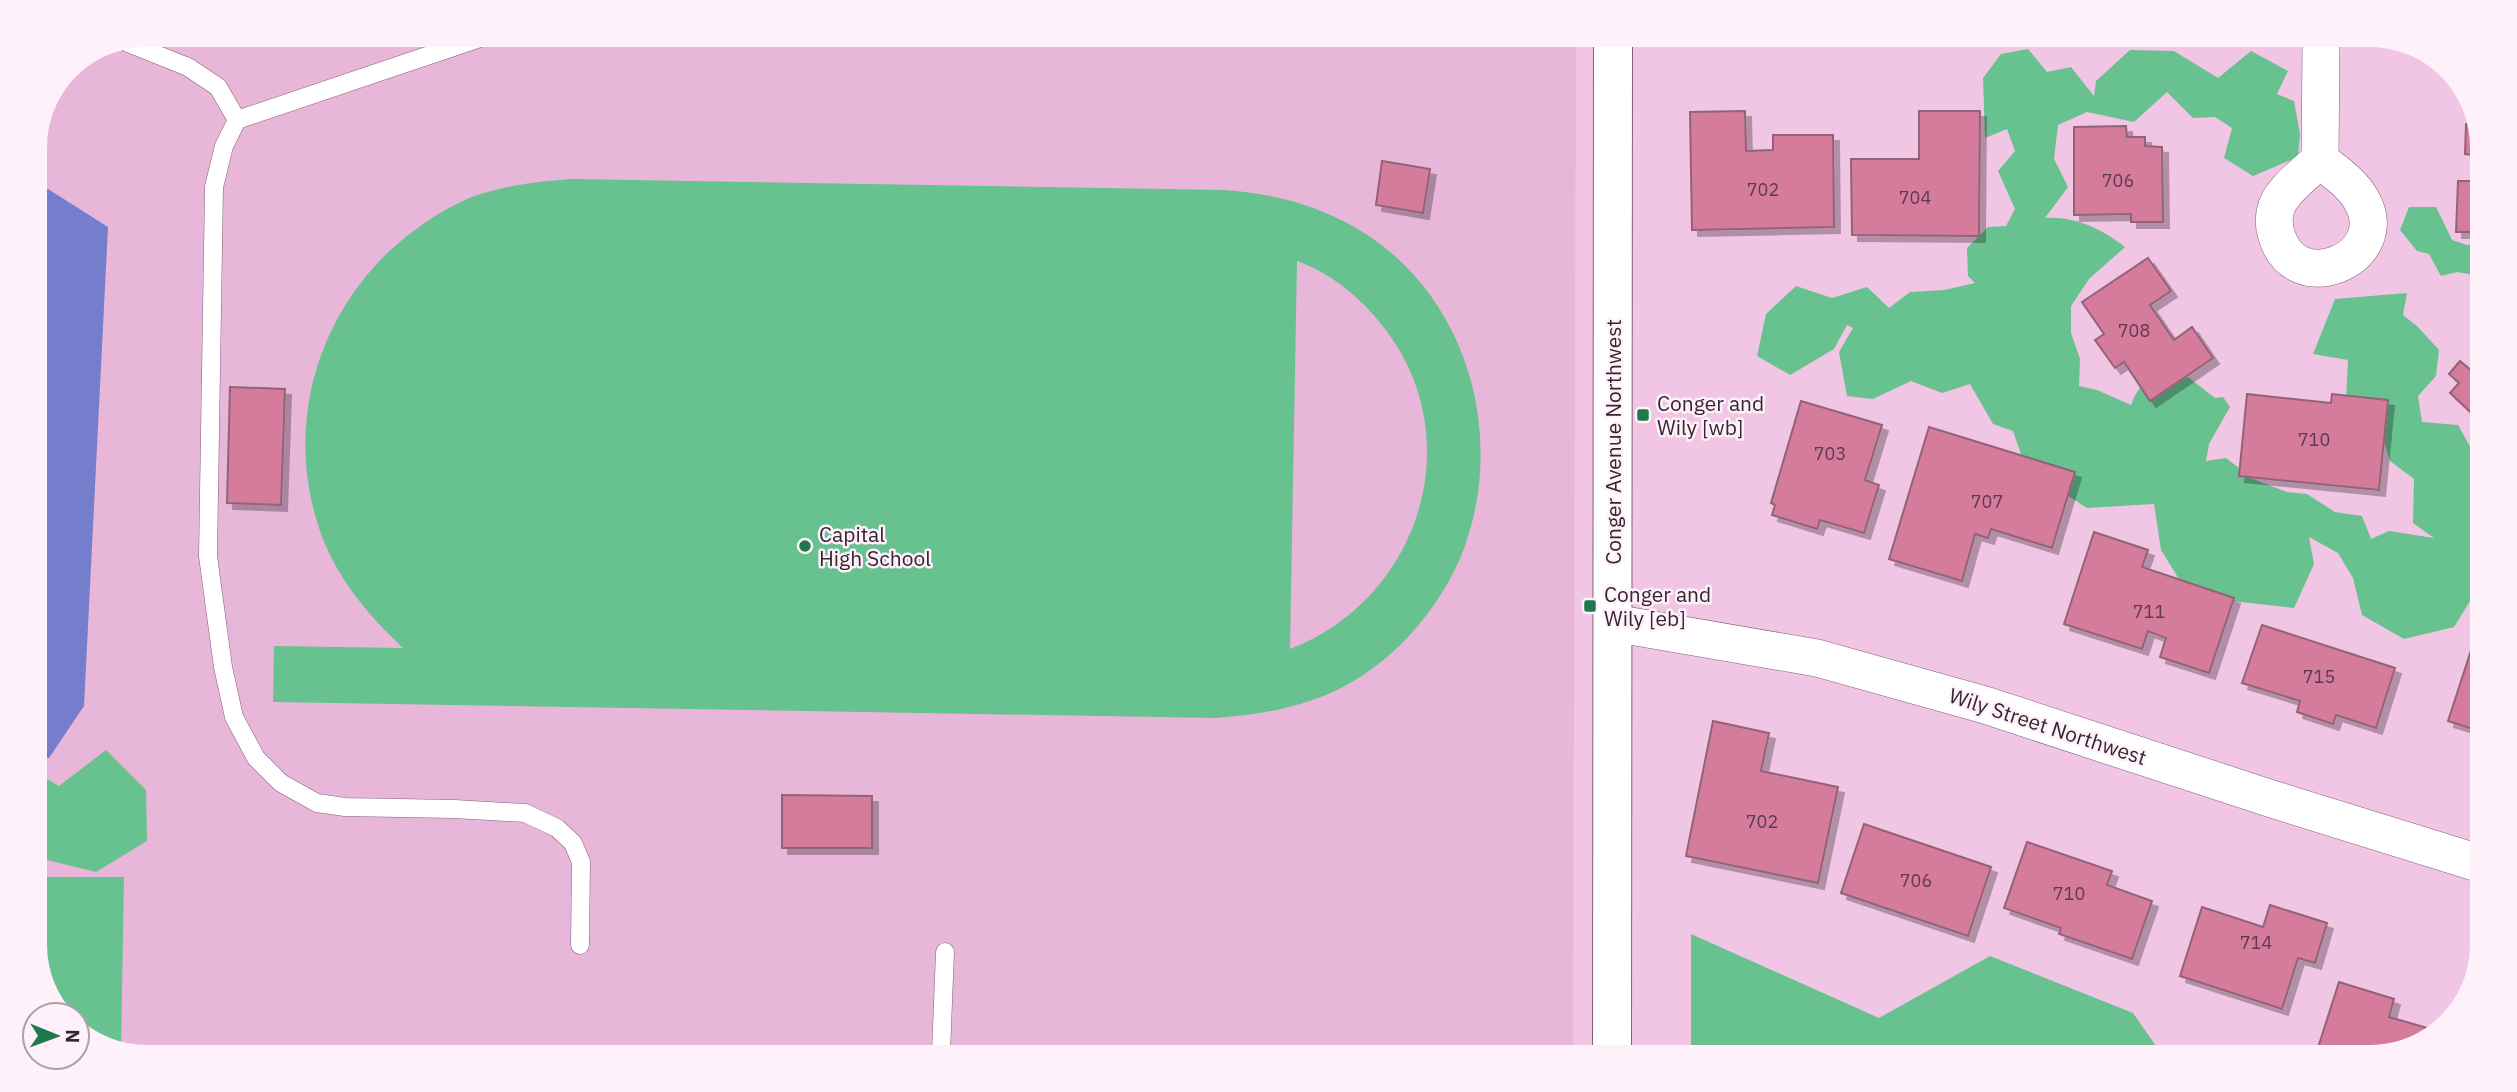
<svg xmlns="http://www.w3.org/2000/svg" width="2517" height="1092" viewBox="0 0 2517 1092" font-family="'IBM Plex Sans',sans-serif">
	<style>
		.built { fill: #e8b6d9 }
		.green { fill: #68c290; fill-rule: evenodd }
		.water { fill: #757ecc }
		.building { fill: #d57b9c; stroke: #926474; stroke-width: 2; filter: url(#shadow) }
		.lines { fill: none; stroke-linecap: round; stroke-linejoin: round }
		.lane-casing { stroke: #845e79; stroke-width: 19 }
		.street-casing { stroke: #845e79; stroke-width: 38 }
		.secondary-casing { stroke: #845e79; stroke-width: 40 }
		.lane { stroke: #fff; stroke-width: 18 }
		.street { stroke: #fff; stroke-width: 37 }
		.secondary { stroke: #fff; stroke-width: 38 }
		.poi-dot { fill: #1f794d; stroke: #fff1fa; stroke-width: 2.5 }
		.labels { text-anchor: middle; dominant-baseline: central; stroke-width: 5; stroke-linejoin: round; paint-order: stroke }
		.number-label { font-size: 18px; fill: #5d3a4c }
		.poi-label { font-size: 21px; fill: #352531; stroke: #fff1fa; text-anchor: start }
		.street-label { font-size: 21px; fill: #352531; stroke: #fff1fa }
	</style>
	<defs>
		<filter id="shadow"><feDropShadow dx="6" dy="6" stdDeviation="0" flood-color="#0004"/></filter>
	</defs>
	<rect width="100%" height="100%" fill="#f1c5e4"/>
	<!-- built -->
	<path class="built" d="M 147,35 L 1576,40 L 1573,1054 L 105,1049 L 77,1028 L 77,1015 L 61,1015 L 58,1013 L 35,953 L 35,140 L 68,68 Z"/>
	<!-- green -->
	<g class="green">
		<path d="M 2028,49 L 2047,72 L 2071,67 L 2094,96 L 2096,81 L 2130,50 L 2174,51 L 2218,78 L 2251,51 L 2288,71 L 2277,94 L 2294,101 L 2300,134 L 2298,157 L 2253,176 L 2224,158 L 2232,128 L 2215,117 L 2193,118 L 2167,92 L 2134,122 L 2087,112 L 2058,125 L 2054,159 L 2068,187 L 2045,218 C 2075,216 2102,229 2125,247 L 2089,279 L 2071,306 L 2071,333 L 2080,359 L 2079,386 L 2097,390 L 2131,405 C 2141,380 2148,380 2172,370 L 2188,377 L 2215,398 L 2223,397 L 2230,407 L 2209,444 L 2206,461 L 2226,458 L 2253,479 L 2287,492 L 2307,494 L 2335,512 L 2362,516 L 2371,539 L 2389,531 L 2434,538 L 2413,523 L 2414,479 L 2390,461 L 2377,420 L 2346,398 L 2348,360 L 2313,354 L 2335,299 L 2407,293 L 2403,315 L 2418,327 L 2439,350 L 2436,376 L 2418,396 L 2422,422 L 2458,425 L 2472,450 L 2479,449 L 2477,590 L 2454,627 L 2404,639 L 2362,615 L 2353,578 L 2338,553 L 2309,537 L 2314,564 L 2294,608 L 2232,601 L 2185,589 L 2161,550 L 2154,504 L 2087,508 L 2026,469 L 2013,431 L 1993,424 L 1970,384 L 1942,393 L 1911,381 L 1873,399 L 1847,396 L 1839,352 L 1853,328 L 1847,325 L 1834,349 L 1790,375 L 1757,356 L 1766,314 L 1796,286 L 1832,298 L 1867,287 L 1889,308 L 1910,292 L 1944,290 L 1975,283 L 1968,276 L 1967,248 L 1988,227 L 2006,226 L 2015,209 L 1998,171 L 2015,151 L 2007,129 L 1985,138 L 1983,78 L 2001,54 Z"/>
		<path d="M 573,179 L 1224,190 C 1266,193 1303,201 1341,220 C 1466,281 1512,437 1459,561 C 1434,616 1389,666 1333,692 C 1295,709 1256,715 1215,718 L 273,702 L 274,646 L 403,648 C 367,614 335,576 319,528 C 281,414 325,291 423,224 C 442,211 463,199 484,193 C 514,184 543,181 573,179 ZM 1297,261 C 1330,273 1359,296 1381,324 C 1472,435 1421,599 1290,649 Z"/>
		<path d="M 2409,207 L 2436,207 L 2452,240 L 2467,245 L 2481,241 L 2481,270 L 2475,275 L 2457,272 L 2441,276 L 2429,254 L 2417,251 L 2400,230 Z"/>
		<path d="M 106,750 L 146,790 L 147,841 L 96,872 L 35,857 L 35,772 L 59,786 Z"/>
		<path d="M 35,877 L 124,877 L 121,1049 L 105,1049 L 77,1028 L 77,1015 L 61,1015 L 58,1013 L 35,953 Z"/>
		<path d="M 1691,934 L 1879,1018 L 1990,956 L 2133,1013 L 2163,1056 L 1691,1054 Z"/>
	</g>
	<!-- water -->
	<path class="water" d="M 35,189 L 48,189 L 108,227 L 84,706 L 49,758 L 35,757 Z"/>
	<!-- building -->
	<g class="building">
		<path d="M 1745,111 L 1746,151 L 1773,150 L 1773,135 L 1833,135 L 1834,227 L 1692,230 L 1690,112 Z"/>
		<path d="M 1919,111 L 1980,111 L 1979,236 L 1852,235 L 1851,159 L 1919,159 Z"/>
		<path d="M 2466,124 L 2476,125 L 2482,140 L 2481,232 L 2456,232 L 2458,181 L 2473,181 L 2473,155 L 2465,154 Z"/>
		<path d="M 2126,126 L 2127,137 L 2145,137 L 2145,146 L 2162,147 L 2163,222 L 2131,222 L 2131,214 L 2074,215 L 2074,127 Z"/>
		<path d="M 1382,161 L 1430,169 L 1423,213 L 1376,205 Z"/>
		<path d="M 2148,258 L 2171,291 L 2150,305 L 2174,340 L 2192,327 L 2213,358 L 2150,401 L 2124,362 L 2115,368 L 2095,340 L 2104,334 L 2082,302 Z"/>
		<path d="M 2460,361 L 2479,377 L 2479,420 L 2450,393 L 2459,383 L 2449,374 Z"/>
		<path d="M 230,387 L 285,389 L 281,505 L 227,503 Z"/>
		<path d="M 2247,394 L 2331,403 L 2332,394 L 2388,400 L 2379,490 L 2239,476 Z"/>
		<path d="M 1801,401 L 1882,425 L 1865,480 L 1879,485 L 1864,533 L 1820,520 L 1817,529 L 1772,515 L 1775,505 L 1771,503 Z"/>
		<path d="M 1929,427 L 2075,472 L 2052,548 L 1991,529 L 1988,538 L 1975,534 L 1962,581 L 1889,559 Z"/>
		<path d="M 2094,532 L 2148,550 L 2142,567 L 2234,598 L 2209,673 L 2160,657 L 2166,638 L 2148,631 L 2142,649 L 2064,624 Z"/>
		<path d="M 2262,625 L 2395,668 L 2376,728 L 2336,715 L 2333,724 L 2297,712 L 2300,701 L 2242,683 Z"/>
		<path d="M 2477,632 L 2476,730 L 2448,721 Z"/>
		<path d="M 1713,721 L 1769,733 L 1761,771 L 1838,787 L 1818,883 L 1686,856 Z"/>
		<path d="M 782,795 L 872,796 L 872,848 L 782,848 Z"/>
		<path d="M 1864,824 L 1991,867 L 1968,936 L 1841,893 Z"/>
		<path d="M 2027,842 L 2112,871 L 2107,885 L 2152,901 L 2132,959 L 2059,934 L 2061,928 L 2004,908 Z"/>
		<path d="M 2270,905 L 2327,923 L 2315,963 L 2298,958 L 2282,1009 L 2180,976 L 2202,907 L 2263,927 Z"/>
		<path d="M 2339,982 L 2394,999 L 2389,1017 L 2438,1031 L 2433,1038 L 2370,1057 L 2315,1057 Z"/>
	</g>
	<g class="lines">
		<defs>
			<g id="lane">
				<path d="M 486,36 L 237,120 L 224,146 L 214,187 L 208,556 L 223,667 L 234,717 L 256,758 L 281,783 L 317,803 L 345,807 L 454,809 L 525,813 L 557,828 L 573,843 L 581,862 L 580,945"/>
				<path d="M 128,43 L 188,67 L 218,87 L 237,120"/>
				<path d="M 941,1052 L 945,952"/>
			</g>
			<g id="street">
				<path d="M 2320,160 C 2335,172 2353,184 2362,201 C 2394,259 2293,301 2276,233 C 2272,219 2275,204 2285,193 C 2294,181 2309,170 2320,160 Z"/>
				<path d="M 2320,160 L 2321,43"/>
				<path d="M 1613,623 L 1817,658 L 1985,705 L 2272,799 L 2475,862"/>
			</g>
			<path id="secondary" d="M 1612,1054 L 1613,40"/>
		</defs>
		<!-- lane casing -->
		<use href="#lane" class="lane-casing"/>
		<!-- street casing -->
		<use href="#street" class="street-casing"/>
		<!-- secondary casing -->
		<use href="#secondary" class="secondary-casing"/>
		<!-- lane -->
		<use href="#lane" class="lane"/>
		<!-- street -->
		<use href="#street" class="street"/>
		<!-- secondary -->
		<use href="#secondary" class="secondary"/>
	</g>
	<!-- markers -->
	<g class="poi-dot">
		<rect x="1636" y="408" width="14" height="14" rx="3.5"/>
		<circle cx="805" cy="546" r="7"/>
		<rect x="1583" y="599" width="14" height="14" rx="3.5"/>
	</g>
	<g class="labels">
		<!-- number labels -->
		<g class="number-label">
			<text x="2118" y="180">706</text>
			<text x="1763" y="189">702</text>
			<text x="1915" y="197">704</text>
			<text x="2134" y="330">708</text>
			<text x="2314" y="439">710</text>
			<text x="1830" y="453">703</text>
			<text x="1987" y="501">707</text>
			<text x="2149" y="611">711</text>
			<text x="2319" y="676">715</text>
			<text x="1762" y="821">702</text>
			<text x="1916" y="880">706</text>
			<text x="2069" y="893">710</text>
			<text x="2256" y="942">714</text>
		</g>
		<!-- poi labels -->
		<g class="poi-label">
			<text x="1657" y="403">Conger and<tspan x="1657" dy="24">Wily [wb]</tspan></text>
			<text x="819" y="534">Capital<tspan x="819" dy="24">High School</tspan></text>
			<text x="1604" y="594">Conger and<tspan x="1604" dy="24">Wily [eb]</tspan></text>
		</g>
		<!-- street labels -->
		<g class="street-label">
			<text transform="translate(1613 442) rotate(-90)">Conger Avenue Northwest</text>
			<text transform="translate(2048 726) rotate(18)">Wily Street Northwest</text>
		</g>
	</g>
	<!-- crop -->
	<path d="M0 0H2517V1092H0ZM147 47H2370A100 100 0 0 1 2470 147V945A100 100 0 0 1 2370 1045H147A100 100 0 0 1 47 945V147A100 100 0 0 1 147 47Z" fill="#fff1fa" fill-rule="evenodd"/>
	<!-- north arrow -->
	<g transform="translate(56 1036) rotate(91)"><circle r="33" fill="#fff1fa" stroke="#ae9faa" stroke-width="2"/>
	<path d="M0-5L12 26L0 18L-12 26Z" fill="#1f794d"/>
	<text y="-10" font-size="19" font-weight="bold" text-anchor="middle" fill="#352531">N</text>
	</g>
</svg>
